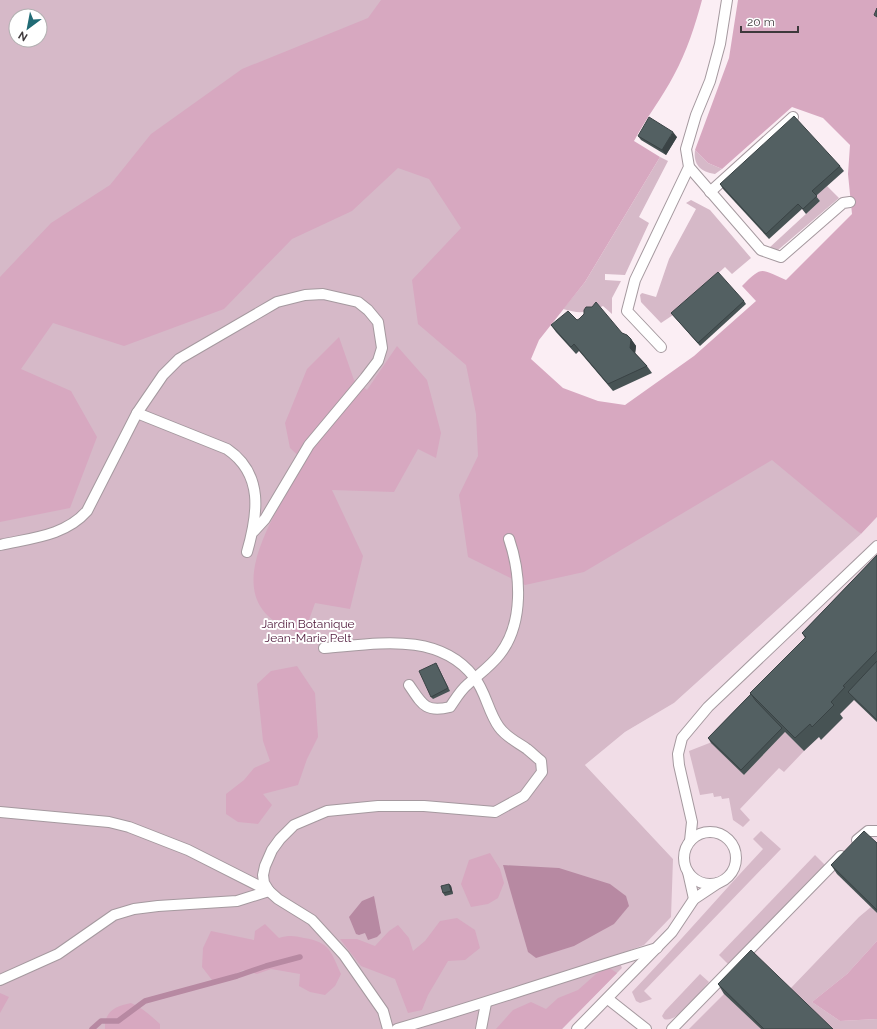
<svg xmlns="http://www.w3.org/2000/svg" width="877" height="1029" viewBox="0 0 877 1029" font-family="Raleway,sans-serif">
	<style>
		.built { fill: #f1dde7 }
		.green { fill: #d6b9c8; fill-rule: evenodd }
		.forest { fill: #d7a8c0 }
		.water { fill: #b789a2 }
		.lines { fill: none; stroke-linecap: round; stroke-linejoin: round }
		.stream { stroke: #b789a2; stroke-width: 5.5 }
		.lane-casing { stroke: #a5999f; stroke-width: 12 }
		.lane { stroke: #fff; stroke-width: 10 }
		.wall { fill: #475354 }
		.shaded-wall { fill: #3a4345 }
		.building { fill: #536062; stroke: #3a4345 }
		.labels { text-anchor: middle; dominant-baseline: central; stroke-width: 4; stroke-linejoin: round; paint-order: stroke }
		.park-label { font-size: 12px; fill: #4f183a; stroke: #fff }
	</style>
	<rect width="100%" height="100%" fill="#fbeef4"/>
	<!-- built -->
	<path class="built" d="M 877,517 L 877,1029 L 562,1029 L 622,968 L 617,956 L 673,859 L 585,765 L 625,732 L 674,703 L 861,534 Z"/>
	<!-- green -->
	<g class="green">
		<path d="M 0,0 L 693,0 L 485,232 L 512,400 L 776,424 L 861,534 L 674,703 L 625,732 L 585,765 L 673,859 L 671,917 L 644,945 L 617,955 L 622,968 L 562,1029 L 0,1029 ZM 16,16 L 40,16 L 40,40 L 16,40 Z"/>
		<path d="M 695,150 L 708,163 L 722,169 L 715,174 C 701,172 693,165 695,150 Z"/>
		<path d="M 660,157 L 668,161 L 639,217 L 649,223 L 625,275 L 605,274 L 605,280 L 621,281 L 612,298 L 612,314 L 603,306 C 588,313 579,314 563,309 L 585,282 Z"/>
		<path d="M 827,186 L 839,198 L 778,250 L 769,248 L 820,201 L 816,196 Z"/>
		<path d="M 691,200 L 710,210 L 751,258 L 732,274 L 725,267 L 673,315 L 661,323 L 641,302 L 640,295 L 642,293 L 656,297 L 669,259 L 696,209 L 686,203 Z"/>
		<path d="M 785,732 L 804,751 L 784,772 L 779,768 L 740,809 L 750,820 L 743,827 L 733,820 L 729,798 L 722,799 L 721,796 L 714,797 L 713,793 L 700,795 L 689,751 L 712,742 L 744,775 Z"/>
		<path d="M 761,831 L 781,849 L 644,991 L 652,999 L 640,1003 L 636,1001 L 632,992 C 677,945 719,896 763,849 L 753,839 Z"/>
		<path d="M 815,855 L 825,865 L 728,964 L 719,955 Z"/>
		<path d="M 871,907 L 877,913 L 877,941 L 847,974 L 812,1002 L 840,1021 L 877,1019 L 877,1029 L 830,1029 L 790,989 L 859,917 Z"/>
		<path d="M 700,974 L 709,982 C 700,992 677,1024 664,1019 L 662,1016 L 665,1011 Z"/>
		<path d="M 724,994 L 761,1029 L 689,1029 Z"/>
	</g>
	<!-- forest -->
	<g class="forest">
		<path d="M 381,0 L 702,0 C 695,26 687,51 674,75 C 662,98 646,118 634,141 L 660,157 L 585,282 L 539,340 L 531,359 L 563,388 L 598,401 L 625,405 L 694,356 L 756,301 L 742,286 C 763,265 760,269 786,280 L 852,214 L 848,174 L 850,145 L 823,118 L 792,107 L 722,169 L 708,163 L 695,150 L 729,58 L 738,0 L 877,0 L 877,517 L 861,534 L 772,460 L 584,572 L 525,585 L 468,557 L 459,495 L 478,456 L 476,414 L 466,365 L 418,324 L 412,280 L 461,228 L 429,179 L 398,168 L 352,211 L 292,239 L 224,309 L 124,346 L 53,323 L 21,369 L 71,391 L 97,437 L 70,508 L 0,522 L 0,277 L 51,223 L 110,185 L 151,134 L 242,69 L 368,18 Z"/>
		<path d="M 339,337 L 354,380 L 367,390 L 397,346 L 427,380 L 441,433 L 436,458 L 418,449 L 394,492 L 332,490 L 363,556 L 350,609 L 315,603 L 304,634 C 207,608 274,516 305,462 L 290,448 L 285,423 L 307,369 Z"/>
		<path d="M 297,666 L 315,693 L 318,737 L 307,759 L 298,785 L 263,794 L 272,805 L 258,824 L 238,822 L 226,814 L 226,794 L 244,780 L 254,768 L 270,761 L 263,741 L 257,684 L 271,671 Z"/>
		<path d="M 490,853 L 500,869 L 504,883 L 498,898 L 488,904 L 471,907 L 461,884 L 469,860 Z"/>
		<path d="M 457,918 L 475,930 L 480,948 L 465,960 L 448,961 L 428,995 L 422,1010 L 408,1013 L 395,979 L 361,966 L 340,939 L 357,939 L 375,946 L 389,931 L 398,925 L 409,938 L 413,951 L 425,941 L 440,921 Z"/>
		<path d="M 265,924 L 279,938 C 289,935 295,936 304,938 C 330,942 331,952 341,974 L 335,986 L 325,995 L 310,992 L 299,986 L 300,974 L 271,969 L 257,974 L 243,970 L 227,979 L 212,980 L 202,967 L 203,948 L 211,931 L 254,940 L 255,931 Z"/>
		<path d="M 877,941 L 877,1019 L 840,1021 L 812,1002 L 847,974 Z"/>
		<path d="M 608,967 L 617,973 L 562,1029 L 496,1029 L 513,1010 L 531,1002 L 546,1009 L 558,998 L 578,990 L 596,974 Z"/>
		<path d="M 0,993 L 9,997 L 0,1013 Z"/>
		<path d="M 131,1003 C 143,1008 151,1016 160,1024 L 160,1029 L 105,1029 C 104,1011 116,1006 131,1003 Z"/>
	</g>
	<!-- water -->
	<g class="water">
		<path d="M 503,865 L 559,868 L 610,884 L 626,896 L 629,906 L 614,924 L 574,946 L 536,958 L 528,952 Z"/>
		<path d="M 374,896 L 381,933 L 377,937 L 368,940 L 365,933 L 359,935 L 356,934 L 349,917 L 362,901 Z"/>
	</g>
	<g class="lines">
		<!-- stream -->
		<path class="stream" d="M 92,1029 L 101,1021 L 118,1021 L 145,1001 L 237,976 L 266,966 L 300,957"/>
		<defs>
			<g id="lane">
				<path d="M 689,167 L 761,250 L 781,257 L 843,203 L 850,202"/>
				<path d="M 710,192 L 793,117"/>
				<path d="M 661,347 L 627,311 L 635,280 L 689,167 L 686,149 L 696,115 L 710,81 L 720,44 L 727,0"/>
				<path d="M 137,413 L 227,449 C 264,474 258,514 247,552"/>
				<path d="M 0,545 C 31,538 65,536 87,511 L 137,413 L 163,375 L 179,359 L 277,302 L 305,295 L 323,294 L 358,302 L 368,310 L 378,322 L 382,348 L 378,361 L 365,378 L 309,445 L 265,519 L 254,531"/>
				<path d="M 324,648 C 376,644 438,631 474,677 C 486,692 488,712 499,727 C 506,737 517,742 527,749 C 532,753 536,757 541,761 L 542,772 L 524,796 L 495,812 L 424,806 L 378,806 L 327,811 L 294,825 L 280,839 L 272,850 L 265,866 L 263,875 L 264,883 L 269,891 L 278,899 L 312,920 L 344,955 L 383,1011 L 388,1029"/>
				<path d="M 409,685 C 422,704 425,713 450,707 C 455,700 460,691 467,685 C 478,675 491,666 500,654 C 524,623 521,574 509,539"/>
				<path d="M 0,812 L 109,822 L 129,827 L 188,850 L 269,891"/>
				<circle cx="710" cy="858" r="26"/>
				<path d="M 857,840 L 868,831 L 877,831"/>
				<path d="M 690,841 L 692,822 L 679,765 L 678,754 L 682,738 L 708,707 L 877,546"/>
				<path d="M 688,872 L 694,899"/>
				<path d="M 0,980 L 58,954 L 114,915 L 134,909 L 158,906 L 237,901 L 269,891"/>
				<path d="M 608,999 L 646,1029"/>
				<path d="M 397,1029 C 484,1004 570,974 657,948"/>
				<path d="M 481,1029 L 486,1003"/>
				<path d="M 577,1029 L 672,932 L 694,899 L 718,883"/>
				<path d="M 672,1029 L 841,856"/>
			</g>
		</defs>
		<!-- lane casing -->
		<use href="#lane" class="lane-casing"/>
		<!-- lane -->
		<use href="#lane" class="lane"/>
	</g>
	<!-- wall -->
	<g class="wall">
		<path d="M 638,136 L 677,137 L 666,155 L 641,140 Z"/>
		<path d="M 840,166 L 844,171 L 816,196 L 820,201 L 806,214 L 802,209 L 769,239 L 723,189 L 720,184 Z"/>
		<path d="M 744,301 L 746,304 L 700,346 L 671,313 Z"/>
		<path d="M 577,320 L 622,333 L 631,339 L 636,346 L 635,353 L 647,366 L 652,373 L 613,391 L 579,351 L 576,354 L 556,332 L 551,325 Z"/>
		<path d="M 877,555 L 877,722 L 854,700 L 840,714 L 843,718 L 821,740 L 819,737 L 804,751 L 785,732 L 744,775 L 711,743 L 708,738 L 805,638 L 802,633 Z"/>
		<path d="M 436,663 L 450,691 L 433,699 L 431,697 Z"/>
		<path d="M 877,843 L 877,913 L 837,874 L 831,865 Z"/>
		<path d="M 449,884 L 451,886 L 453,894 L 445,896 L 443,893 Z"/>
		<path d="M 718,984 L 833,1029 L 761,1029 L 724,994 Z"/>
	</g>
	<!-- shaded-wall -->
	<g class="shaded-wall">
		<path d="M 673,132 L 677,137 L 666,155 L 662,150 Z"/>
		<path d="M 631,339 L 636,346 L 635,355 L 630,348 Z"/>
		<path d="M 449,884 L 451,886 L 453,894 L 451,891 Z"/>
	</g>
	<!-- building -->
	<g class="building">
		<path d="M 877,8 L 877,17 L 874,15 Z"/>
		<path d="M 794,116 L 840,166 L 812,191 L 817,196 L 803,209 L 798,204 L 766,234 L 720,184 Z"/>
		<path d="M 649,117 L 673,132 L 662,150 L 638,136 Z"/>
		<path d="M 718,272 L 744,301 L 698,343 L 671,313 Z"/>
		<path d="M 596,302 L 622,333 L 627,335 L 631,339 L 630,348 L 647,366 L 608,384 L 574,344 L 571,347 L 551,325 L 568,311 L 577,320 L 579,319 L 584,314 L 584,310 L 586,307 L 592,307 Z"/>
		<path d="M 877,555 L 877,651 L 843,686 L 845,687 L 831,702 L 834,705 L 812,727 L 810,724 L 795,738 L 750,693 L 806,637 L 802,633 Z"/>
		<path d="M 877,661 L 877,720 L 848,692 Z"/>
		<path d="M 436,663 L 448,688 L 431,697 L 419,671 Z"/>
		<path d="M 751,694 L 756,701 L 782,728 L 741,770 L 708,738 Z"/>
		<path d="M 864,831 L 877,843 L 877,910 L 831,865 Z"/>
		<path d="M 449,884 L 451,891 L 443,893 L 441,886 Z"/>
		<path d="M 751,950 L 833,1029 L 764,1029 L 718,984 Z"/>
	</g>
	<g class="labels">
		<!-- park labels -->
		<g class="park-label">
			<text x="308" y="624">Jardin Botanique<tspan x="308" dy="14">Jean-Marie Pelt</tspan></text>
		</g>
	</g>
	<!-- north arrow -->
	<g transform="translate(28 28) rotate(212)"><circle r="19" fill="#ffffff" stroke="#b2b0b1"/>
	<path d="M0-3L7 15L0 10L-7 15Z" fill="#216b75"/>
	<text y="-6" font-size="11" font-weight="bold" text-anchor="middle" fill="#3e393c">N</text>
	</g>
	<!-- scale -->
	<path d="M741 26v6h57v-6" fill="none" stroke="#3e393c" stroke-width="2"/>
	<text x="747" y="26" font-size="12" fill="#3e393c" stroke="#ffffff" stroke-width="3" paint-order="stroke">20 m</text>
</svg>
